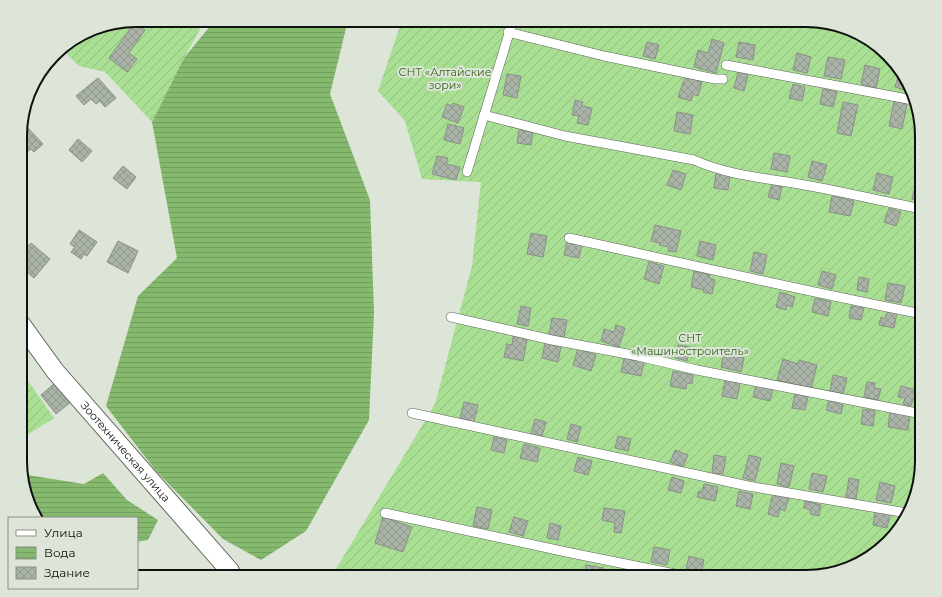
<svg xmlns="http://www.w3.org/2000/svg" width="942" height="597" viewBox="0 0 942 597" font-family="Montserrat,sans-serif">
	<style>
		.garden { fill: url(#garden-furrows) }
		.water { fill: url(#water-rules) }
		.building { fill: url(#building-cross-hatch); stroke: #899186 }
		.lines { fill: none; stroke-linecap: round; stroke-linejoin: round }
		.lane-casing { stroke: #5f675c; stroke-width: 10 }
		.street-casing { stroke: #5f675c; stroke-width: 20 }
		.lane { stroke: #fff; stroke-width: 9 }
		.street { stroke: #fff; stroke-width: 18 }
		.labels { text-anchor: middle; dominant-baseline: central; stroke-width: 4; stroke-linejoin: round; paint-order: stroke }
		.park-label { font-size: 11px; fill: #34651a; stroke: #dce5d8 }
		.street-label { font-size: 11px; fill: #0e110d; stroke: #dce5d8 }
		.rim { fill: none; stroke: #0e110d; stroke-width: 2 }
	</style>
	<defs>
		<pattern id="garden-furrows" width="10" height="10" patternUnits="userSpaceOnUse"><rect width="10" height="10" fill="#a9df93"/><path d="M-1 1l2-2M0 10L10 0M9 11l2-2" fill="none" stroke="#90be7e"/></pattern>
		<pattern id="water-rules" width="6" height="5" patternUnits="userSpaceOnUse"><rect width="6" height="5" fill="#85b96e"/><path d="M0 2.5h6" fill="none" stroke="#729e5e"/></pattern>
		<pattern id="building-cross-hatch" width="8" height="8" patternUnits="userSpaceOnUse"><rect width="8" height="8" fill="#aab3a7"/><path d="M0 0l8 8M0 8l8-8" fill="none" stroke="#91998f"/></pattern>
	</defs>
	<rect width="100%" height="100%" fill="#dce5d8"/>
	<!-- garden -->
	<g class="garden">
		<path d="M 136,20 L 205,20 L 184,58 L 152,122 L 105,72 L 79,66 L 61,48 L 92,29 Z"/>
		<path d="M 402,20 L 807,20 L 870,39 L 906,78 L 922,128 L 922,469 L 903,525 L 864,562 L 814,577 L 366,577 L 336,569 L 435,404 L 472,266 L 481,182 L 422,179 L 405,121 L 378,91 Z"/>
		<path d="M 21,371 L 54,418 L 21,439 Z"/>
	</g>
	<!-- water -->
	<g class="water">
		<path d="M 215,20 L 348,20 L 330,94 L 370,200 L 374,312 L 369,420 L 306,531 L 261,560 L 223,539 L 156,471 L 106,406 L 138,296 L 177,258 L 152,122 L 184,58 Z"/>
		<path d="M 103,473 L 127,500 L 158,520 L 148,540 L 137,542 L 137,518 L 37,518 L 21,476 L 21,474 L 84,484 Z"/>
	</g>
	<!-- building -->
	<g class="building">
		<path d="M 701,20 L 712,20 L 711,24 L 701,22 Z"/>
		<path d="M 135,22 L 145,30 L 129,53 L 137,59 L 127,72 L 109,58 Z"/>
		<path d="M 712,39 L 724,43 L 716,73 L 694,67 L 698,50 L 708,53 Z"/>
		<path d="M 647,42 L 659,45 L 655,59 L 643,56 Z"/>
		<path d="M 739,42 L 755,45 L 753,60 L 736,57 Z"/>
		<path d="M 797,53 L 811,57 L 807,73 L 793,70 Z"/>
		<path d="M 828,57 L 845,60 L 841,79 L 824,76 Z"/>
		<path d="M 865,65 L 880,69 L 876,88 L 861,84 Z"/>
		<path d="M 738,72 L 748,75 L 744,91 L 734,88 Z"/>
		<path d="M 507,74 L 521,76 L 517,98 L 503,95 Z"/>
		<path d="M 899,74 L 904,75 L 906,78 L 909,87 L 908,91 L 895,87 Z"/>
		<path d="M 685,77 L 702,82 L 698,96 L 693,94 L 691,101 L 678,97 Z"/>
		<path d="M 98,78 L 116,98 L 105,107 L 100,101 L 96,104 L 91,99 L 84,105 L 76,96 Z"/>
		<path d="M 793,84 L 805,87 L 802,101 L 789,98 Z"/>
		<path d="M 823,89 L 837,92 L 833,107 L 820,104 Z"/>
		<path d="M 575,100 L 583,102 L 582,106 L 592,108 L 588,125 L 577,123 L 579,116 L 572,115 Z"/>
		<path d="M 894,101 L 907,104 L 902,129 L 889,126 Z"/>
		<path d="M 843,102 L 858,105 L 851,136 L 837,133 Z"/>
		<path d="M 453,103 L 464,107 L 458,123 L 442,117 L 447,104 L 452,106 Z"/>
		<path d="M 677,112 L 693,115 L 690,134 L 674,131 Z"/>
		<path d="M 448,124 L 464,128 L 460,144 L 444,140 Z"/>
		<path d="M 25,125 L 43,144 L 34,152 L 31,149 L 26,153 L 21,147 L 21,128 Z"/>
		<path d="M 519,130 L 533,132 L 531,145 L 517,143 Z"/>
		<path d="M 78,139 L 92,151 L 82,162 L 69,150 Z"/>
		<path d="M 774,153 L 790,156 L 787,172 L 771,169 Z"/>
		<path d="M 437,156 L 448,158 L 446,164 L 460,167 L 456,180 L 432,174 Z"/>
		<path d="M 812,161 L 827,165 L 822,181 L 808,177 Z"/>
		<path d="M 123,166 L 136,177 L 127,189 L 113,178 Z"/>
		<path d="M 673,170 L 686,174 L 681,190 L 667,185 Z"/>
		<path d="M 716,173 L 730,175 L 728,190 L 714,188 Z"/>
		<path d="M 877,173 L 893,177 L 889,194 L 873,190 Z"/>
		<path d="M 772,184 L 782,187 L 779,200 L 768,197 Z"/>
		<path d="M 915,186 L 922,188 L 921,202 L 912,199 Z"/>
		<path d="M 832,196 L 854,201 L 850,216 L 829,212 Z"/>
		<path d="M 889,208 L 901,212 L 896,226 L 884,222 Z"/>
		<path d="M 655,225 L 681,231 L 676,252 L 668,251 L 669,247 L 659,245 L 660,243 L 651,241 Z"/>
		<path d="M 79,230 L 97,242 L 87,256 L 84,254 L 81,259 L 71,252 L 75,247 L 70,244 Z"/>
		<path d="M 531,233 L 547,236 L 543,257 L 527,254 Z"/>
		<path d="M 118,241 L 138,251 L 128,273 L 107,262 Z"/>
		<path d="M 700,241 L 716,245 L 713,260 L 697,256 Z"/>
		<path d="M 567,242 L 582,245 L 579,258 L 564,255 Z"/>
		<path d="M 31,243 L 50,259 L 34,278 L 21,267 L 21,254 Z"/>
		<path d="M 754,252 L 767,255 L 763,274 L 750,271 Z"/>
		<path d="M 649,262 L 664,266 L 659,284 L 644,279 Z"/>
		<path d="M 694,271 L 710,275 L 709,278 L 715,280 L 712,294 L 703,292 L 704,290 L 691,287 Z"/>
		<path d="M 822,271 L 836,275 L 832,289 L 818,285 Z"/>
		<path d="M 859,277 L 869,279 L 867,292 L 857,290 Z"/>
		<path d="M 888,283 L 905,286 L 901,303 L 885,300 Z"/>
		<path d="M 780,292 L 795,297 L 792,307 L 787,305 L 786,310 L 776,307 Z"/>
		<path d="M 815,298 L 831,302 L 828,316 L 812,312 Z"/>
		<path d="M 521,306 L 531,308 L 528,326 L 517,324 Z"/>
		<path d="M 851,306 L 864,308 L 861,320 L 849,318 Z"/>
		<path d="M 888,310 L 897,312 L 894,328 L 879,325 L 881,317 L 885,319 Z"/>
		<path d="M 552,318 L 567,320 L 564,337 L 549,335 Z"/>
		<path d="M 616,325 L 625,328 L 619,347 L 601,341 L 604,329 L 614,332 Z"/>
		<path d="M 513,336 L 527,339 L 523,361 L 504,357 L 507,344 L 512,345 Z"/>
		<path d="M 545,343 L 561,347 L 558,362 L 542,358 Z"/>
		<path d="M 678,345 L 691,347 L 687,361 L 675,358 Z"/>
		<path d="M 578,349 L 596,355 L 591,371 L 573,365 Z"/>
		<path d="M 724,353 L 744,358 L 741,372 L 721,367 Z"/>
		<path d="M 624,358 L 644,362 L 641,376 L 621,372 Z"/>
		<path d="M 783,359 L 798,364 L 799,360 L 817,365 L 811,389 L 777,380 Z"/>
		<path d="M 673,371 L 693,375 L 692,384 L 687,383 L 686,389 L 670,386 Z"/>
		<path d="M 833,375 L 847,378 L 843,394 L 830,391 Z"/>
		<path d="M 725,380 L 740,383 L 737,399 L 722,396 Z"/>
		<path d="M 56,382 L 72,401 L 56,414 L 41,395 Z"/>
		<path d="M 867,382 L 875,383 L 874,388 L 881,389 L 878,400 L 864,397 Z"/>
		<path d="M 756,385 L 773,389 L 770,401 L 753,397 Z"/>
		<path d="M 901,386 L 916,390 L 911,406 L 903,404 L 905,398 L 898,397 Z"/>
		<path d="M 795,394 L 808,397 L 805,410 L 792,408 Z"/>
		<path d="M 829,401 L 843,405 L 841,414 L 826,410 Z"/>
		<path d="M 464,402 L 478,405 L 474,422 L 460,418 Z"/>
		<path d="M 863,409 L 875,411 L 873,426 L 861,424 Z"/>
		<path d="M 890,412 L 910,415 L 908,430 L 888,427 Z"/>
		<path d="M 535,419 L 546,422 L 542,436 L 531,434 Z"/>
		<path d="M 571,424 L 581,427 L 577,442 L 567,439 Z"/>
		<path d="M 618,436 L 631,439 L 628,451 L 615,448 Z"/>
		<path d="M 494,437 L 507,440 L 504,453 L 491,450 Z"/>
		<path d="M 524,444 L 540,448 L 537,462 L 520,458 Z"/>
		<path d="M 675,450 L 688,455 L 683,467 L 670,462 Z"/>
		<path d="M 714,455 L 726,457 L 723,474 L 712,473 Z"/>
		<path d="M 749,455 L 761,458 L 755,481 L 743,478 Z"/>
		<path d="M 578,457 L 592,461 L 588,475 L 574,471 Z"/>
		<path d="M 781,463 L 794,466 L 789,487 L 777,484 Z"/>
		<path d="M 812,473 L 827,476 L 823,492 L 809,489 Z"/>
		<path d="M 672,477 L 684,481 L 681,493 L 668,490 Z"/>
		<path d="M 849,478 L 859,480 L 856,499 L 846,498 Z"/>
		<path d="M 880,482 L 895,486 L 891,503 L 876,500 Z"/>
		<path d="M 704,484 L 718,487 L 715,501 L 697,497 L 699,491 L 702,492 Z"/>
		<path d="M 739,491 L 753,494 L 750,509 L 736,506 Z"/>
		<path d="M 773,493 L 789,497 L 785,511 L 780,509 L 778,517 L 768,514 Z"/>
		<path d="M 805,501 L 821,505 L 819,516 L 810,514 L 811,510 L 804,508 Z"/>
		<path d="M 477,507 L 492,510 L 488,529 L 473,526 Z"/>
		<path d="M 604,508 L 625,511 L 621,533 L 614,532 L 615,523 L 602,520 Z"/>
		<path d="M 875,512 L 890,515 L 887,528 L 873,525 Z"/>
		<path d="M 383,517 L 412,527 L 403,552 L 375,543 Z"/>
		<path d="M 514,517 L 528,521 L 523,536 L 509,532 Z"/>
		<path d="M 550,523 L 561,526 L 558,540 L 547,538 Z"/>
		<path d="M 654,547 L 670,550 L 667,565 L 651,562 Z"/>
		<path d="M 689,556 L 704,560 L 701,573 L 686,569 Z"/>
		<path d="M 586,565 L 604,568 L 603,577 L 585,577 Z"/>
	</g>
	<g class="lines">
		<defs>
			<g id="lane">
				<path d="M 508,32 L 604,56 L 715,79 L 723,79"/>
				<path d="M 726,65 L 913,100"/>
				<path d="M 484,115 L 565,136 L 694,160 C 727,175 764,178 799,184 C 840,191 881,201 922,209"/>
				<path d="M 467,172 L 513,20"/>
				<path d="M 569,238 C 687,264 804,291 922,314"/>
				<path d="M 451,317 L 552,340 L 638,356 L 697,370 L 922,414"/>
				<path d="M 412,413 L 748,486 L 907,513"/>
				<path d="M 385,513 L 571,553 L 690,577"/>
			</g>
			<g id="street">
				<path id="s1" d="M 21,324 L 55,371 L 230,571 L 232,577"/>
			</g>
		</defs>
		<!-- lane casing -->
		<use href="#lane" class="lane-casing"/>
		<!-- street casing -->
		<use href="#street" class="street-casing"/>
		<!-- lane -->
		<use href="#lane" class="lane"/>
		<!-- street -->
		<use href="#street" class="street"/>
	</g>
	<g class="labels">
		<!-- park labels -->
		<g class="park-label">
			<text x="445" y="72">СНТ «Алтайские<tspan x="445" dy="13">зори»</tspan></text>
			<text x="690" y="338">СНТ<tspan x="690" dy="13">«Машиностроитель»</tspan></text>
		</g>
		<!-- street labels -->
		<g class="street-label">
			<text stroke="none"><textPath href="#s1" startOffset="165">Зоотехническая улица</textPath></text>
		</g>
	</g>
	<!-- crop -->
	<path d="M0 0H942V597H0ZM136 27H806A109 109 0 0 1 915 136V461A109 109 0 0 1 806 570H136A109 109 0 0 1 27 461V136A109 109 0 0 1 136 27Z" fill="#dce5d8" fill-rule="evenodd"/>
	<path class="rim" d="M136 27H806A109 109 0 0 1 915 136V461A109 109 0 0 1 806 570H136A109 109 0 0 1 27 461V136A109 109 0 0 1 136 27Z"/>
	<!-- legend -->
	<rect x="8" y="517" width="130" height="72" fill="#dce5d8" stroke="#8a9087"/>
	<rect x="16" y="530" width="20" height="6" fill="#ffffff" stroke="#8a9087"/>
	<text x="44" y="537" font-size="12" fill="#0e110d">Улица</text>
	<rect x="16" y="547" width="20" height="12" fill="url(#water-rules)" stroke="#8a9087"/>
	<text x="44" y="557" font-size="12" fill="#0e110d">Вода</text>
	<rect x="16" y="567" width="20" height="12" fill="url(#building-cross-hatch)" stroke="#8a9087"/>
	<text x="44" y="577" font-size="12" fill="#0e110d">Здание</text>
</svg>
